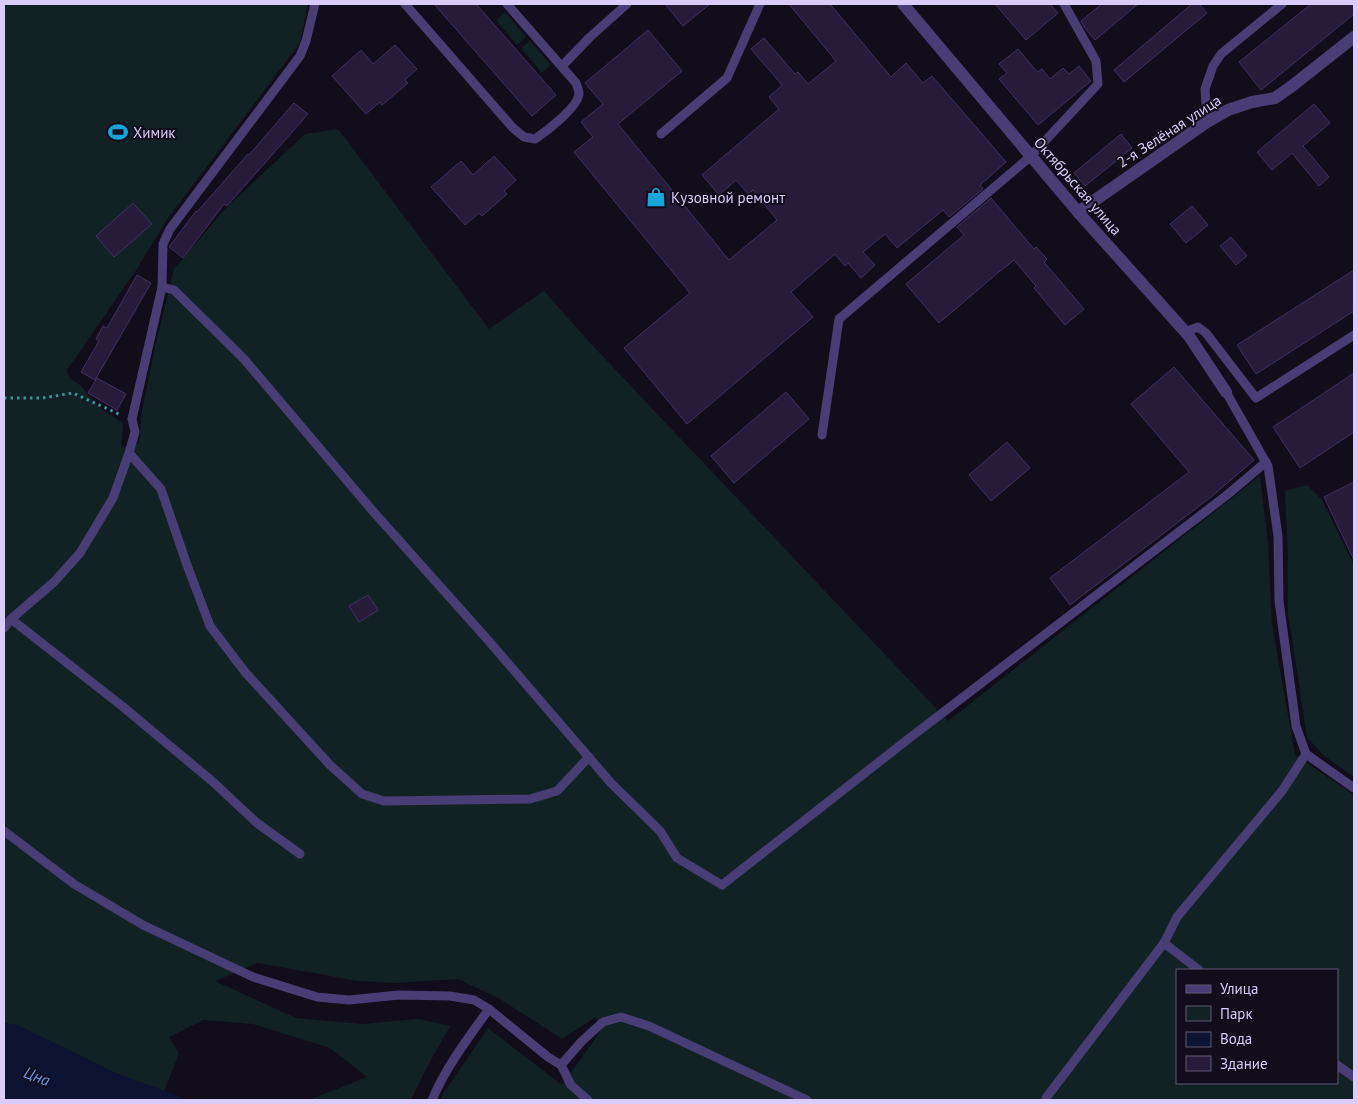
<svg xmlns="http://www.w3.org/2000/svg" width="1358" height="1104" viewBox="0 0 1358 1104" font-family="'PT Sans',sans-serif">
	<style>
		.green { fill: #112124; fill-rule: evenodd }
		.water { fill: #0d1433 }
		.building { fill: #261b39; stroke: #433063 }
		.lines { fill: none; stroke-linecap: round; stroke-linejoin: round }
		.path { stroke: #3995a0; stroke-width: 3; stroke-dasharray: 2.5 4; stroke-linecap: butt }
		.lane { stroke: #493d75; stroke-width: 9 }
		.street { stroke: #493d75; stroke-width: 12 }
		.labels { text-anchor: middle; dominant-baseline: central; stroke-width: 4; stroke-linejoin: round; paint-order: stroke }
		.street-label { font-size: 15px; fill: #d9ccf9; stroke: #120d1b }
		.poi-label { font-size: 15px; fill: #d9ccf9; stroke: #120d1b; text-anchor: start }
		.water-label { font-size: 16px; font-style: italic; fill: #6697ee; stroke: #120d1b }
	</style>
	<rect width="100%" height="100%" fill="#120d1b"/>
	<!-- green -->
	<g class="green">
		<path d="M 4,4 L 308,4 L 300,43 L 166,221 L 137,269 L 67,370 L 70,379 L 80,385 L 100,408 L 123,423 L 121,448 L 139,443 L 142,411 L 155,347 L 174,269 L 225,209 L 305,134 L 338,129 L 489,329 L 544,291 L 593,346 L 948,721 L 1260,476 L 1268,542 L 1272,624 L 1295,755 L 1354,795 L 1354,1100 L 440,1100 L 444,1092 L 488,1028 L 562,1085 L 600,1032 L 596,1017 L 562,1039 L 500,999 L 458,979 L 395,983 L 358,981 L 258,963 L 215,981 L 296,1018 L 362,1024 L 418,1019 L 450,1026 L 426,1069 L 411,1100 L 309,1100 L 367,1077 L 330,1048 L 253,1024 L 203,1020 L 169,1037 L 179,1054 L 164,1091 L 113,1072 L 17,1025 L 4,1023 ZM 1177,970 L 1337,970 L 1337,1083 L 1177,1083 Z"/>
		<path d="M 505,12 L 526,37 L 517,45 L 496,20 Z"/>
		<path d="M 530,41 L 551,65 L 542,73 L 521,48 Z"/>
		<path d="M 1307,485 L 1322,500 L 1354,565 L 1354,777 L 1323,755 L 1307,737 L 1288,613 L 1288,559 L 1285,491 Z"/>
	</g>
	<!-- water -->
	<path class="water" d="M 4,1023 L 17,1025 L 113,1072 L 189,1100 L 4,1100 Z"/>
	<!-- building -->
	<g class="building">
		<path d="M 434,4 L 476,4 L 556,95 L 532,116 Z"/>
		<path d="M 665,4 L 710,4 L 683,26 Z"/>
		<path d="M 789,4 L 830,4 L 891,77 L 906,63 L 923,83 L 932,76 L 1006,162 L 980,185 L 983,189 L 949,217 L 943,210 L 897,248 L 885,234 L 863,252 L 875,265 L 861,278 L 848,263 L 845,266 L 835,254 L 791,292 L 813,317 L 687,424 L 624,348 L 690,293 L 574,152 L 593,137 L 581,122 L 603,104 L 585,83 L 648,30 L 682,71 L 618,124 L 729,260 L 777,220 L 753,190 L 748,194 L 736,180 L 719,195 L 702,175 L 779,109 L 769,97 L 782,85 L 751,49 L 764,38 L 795,74 L 798,72 L 808,84 L 836,61 Z"/>
		<path d="M 995,4 L 1050,4 L 1058,13 L 1026,40 Z"/>
		<path d="M 1102,4 L 1138,4 L 1095,40 L 1085,28 L 1081,21 Z"/>
		<path d="M 1192,4 L 1199,4 L 1207,13 L 1124,82 L 1114,70 Z"/>
		<path d="M 1311,4 L 1354,4 L 1354,14 L 1261,90 L 1239,62 Z"/>
		<path d="M 395,45 L 417,69 L 405,80 L 408,83 L 382,105 L 380,102 L 366,114 L 332,76 L 361,50 L 373,64 Z"/>
		<path d="M 1018,49 L 1037,72 L 1042,69 L 1050,79 L 1063,68 L 1069,74 L 1079,66 L 1091,81 L 1038,125 L 999,79 L 1007,73 L 999,64 Z"/>
		<path d="M 294,103 L 308,114 L 227,206 L 224,204 L 183,258 L 169,247 L 196,211 L 197,212 L 248,154 L 249,155 Z"/>
		<path d="M 1314,104 L 1330,123 L 1303,146 L 1329,177 L 1319,186 L 1292,153 L 1272,170 L 1257,152 Z"/>
		<path d="M 1121,134 L 1132,148 L 1085,186 L 1074,173 Z"/>
		<path d="M 494,156 L 516,180 L 504,191 L 507,194 L 482,216 L 479,213 L 465,225 L 431,187 L 461,161 L 473,175 Z"/>
		<path d="M 991,198 L 1034,249 L 1036,247 L 1047,259 L 1044,262 L 1084,309 L 1065,325 L 1034,288 L 1036,286 L 1014,260 L 1000,271 L 939,323 L 906,284 L 964,235 L 957,227 Z"/>
		<path d="M 133,203 L 152,224 L 114,257 L 96,236 Z"/>
		<path d="M 1192,206 L 1208,225 L 1186,243 L 1170,224 Z"/>
		<path d="M 1231,237 L 1247,256 L 1236,265 L 1220,246 Z"/>
		<path d="M 1354,270 L 1354,311 L 1256,374 L 1237,345 Z"/>
		<path d="M 137,275 L 151,283 L 95,380 L 81,372 L 99,341 L 96,339 L 103,326 L 107,328 Z"/>
		<path d="M 1174,367 L 1254,460 L 1211,497 L 1070,605 L 1050,578 L 1189,472 L 1131,404 Z"/>
		<path d="M 1354,373 L 1354,432 L 1300,468 L 1273,427 Z"/>
		<path d="M 97,378 L 126,394 L 117,410 L 88,393 Z"/>
		<path d="M 786,392 L 809,419 L 734,483 L 711,456 Z"/>
		<path d="M 1007,442 L 1030,468 L 991,501 L 969,475 Z"/>
		<path d="M 1354,482 L 1354,560 L 1324,497 Z"/>
		<path d="M 368,595 L 378,610 L 359,622 L 349,606 Z"/>
	</g>
	<g class="lines">
		<!-- path -->
		<path class="path" d="M 4,398 L 43,398 L 73,393 L 121,415"/>
		<!-- lane -->
		<g class="lane">
			<path d="M 405,4 L 513,128 L 524,137 L 535,139 C 547,131 578,107 579,94 C 579,90 577,86 576,83 L 507,4"/>
			<path d="M 562,66 L 590,37 L 627,4"/>
			<path d="M 1207,122 L 1205,89 L 1213,66 L 1221,54 L 1282,4"/>
			<path d="M 661,134 L 727,78 L 760,4"/>
			<path d="M 162,287 L 174,290 L 244,359 L 371,509 L 487,639 L 611,783 L 660,831 L 677,858 L 722,885 L 907,740 L 1227,495 L 1266,462"/>
			<path d="M 1185,332 L 1198,327 L 1206,333 L 1256,398 L 1354,335"/>
			<path d="M 1226,392 L 1268,466 L 1278,536 L 1279,601 L 1296,726 L 1306,754 L 1354,788"/>
			<path d="M 822,435 L 839,319 L 1031,156 L 1098,84 L 1096,61 L 1064,4"/>
			<path d="M 129,453 L 161,489 L 187,565 L 210,626 L 245,672 L 330,765 L 362,794 L 384,801 L 530,799 L 557,791 L 589,757"/>
			<path d="M 11,619 L 122,706 L 212,781 L 257,823 L 300,854"/>
			<path d="M 4,628 L 11,619 L 54,582 L 80,553 L 113,498 L 129,453 L 135,432 L 132,419 L 162,287 L 163,244 L 170,229 L 300,56 L 306,41 L 315,4"/>
			<path d="M 4,831 L 74,884 L 143,925 L 253,977 L 317,997 L 349,1000 L 399,995 L 450,996 L 474,1000 L 489,1009 C 468,1038 446,1067 432,1100"/>
			<path d="M 1164,943 L 1199,970"/>
			<path d="M 489,1009 L 548,1057 L 561,1065 L 582,1041 L 603,1022 L 621,1017 L 649,1026 L 807,1100"/>
			<path d="M 561,1065 L 571,1085 L 588,1100"/>
			<path d="M 1337,1065 L 1354,1077"/>
			<path d="M 1046,1098 L 1164,943 L 1177,917 L 1282,791 L 1306,754"/>
		</g>
		<!-- street -->
		<g class="street">
			<path d="M 903,4 L 1078,212 L 1189,336 L 1226,392"/>
			<path d="M 1078,212 L 1207,122 L 1228,110 L 1252,102 L 1275,98 L 1292,86 L 1354,37"/>
		</g>
	</g>
	<!-- icons -->
	<defs>
		<symbol id="stadium-bare" viewBox="-9 -9 18 18"><path d="M0-5a6.5 5 0 1 0 0 10a6.5 5 0 1 0 0-10ZM-3.5-1.8h7v3.6h-7Z" fill="#18a5d9" stroke="#120d1b" stroke-width="2.5" paint-order="stroke"/></symbol>
		<symbol id="shop-bare" viewBox="-9 -9 18 18"><path d="M-5-2.5h2.3a2.7 3.5 0 0 1 5.4 0H5L5.5 6h-11ZM-1.5-2.5h3a1.5 2.3 0 0 0-3 0Z" fill="#18a5d9" stroke="#120d1b" stroke-width="2.5" paint-order="stroke"/></symbol>
	</defs>
	<g fill-rule="evenodd">
		<use href="#stadium-bare" x="104" y="118" width="28" height="28"/>
		<use href="#shop-bare" x="642" y="183" width="28" height="28"/>
	</g>
	<g class="labels">
		<!-- street labels -->
		<g class="street-label">
			<text transform="translate(1169 131) rotate(-33)">2-я Зелёная улица</text>
			<text transform="translate(1078 186) rotate(49)">Октябрьская улица</text>
		</g>
		<!-- poi labels -->
		<g class="poi-label">
			<text x="133" y="132">Химик</text>
			<text x="671" y="197">Кузовной ремонт</text>
		</g>
		<!-- water labels -->
		<g class="water-label">
			<text transform="translate(37 1076) rotate(21)">Цна</text>
		</g>
	</g>
	<!-- border -->
	<rect width="1358" height="1104" fill="none" stroke="#d9ccf9" stroke-width="10"/>
	<!-- legend -->
	<rect x="1176" y="969" width="162" height="115" fill="#120d1b" stroke="#625974"/>
	<rect x="1186" y="985" width="25" height="8" fill="#493d75" stroke="#625974"/>
	<text x="1220" y="994" font-size="15" fill="#d9ccf9">Улица</text>
	<rect x="1186" y="1006" width="25" height="15" fill="#112124" stroke="#625974"/>
	<text x="1220" y="1019" font-size="15" fill="#d9ccf9">Парк</text>
	<rect x="1186" y="1032" width="25" height="15" fill="#0d1433" stroke="#625974"/>
	<text x="1220" y="1044" font-size="15" fill="#d9ccf9">Вода</text>
	<rect x="1186" y="1056" width="25" height="15" fill="#261b39" stroke="#625974"/>
	<text x="1220" y="1069" font-size="15" fill="#d9ccf9">Здание</text>
</svg>
